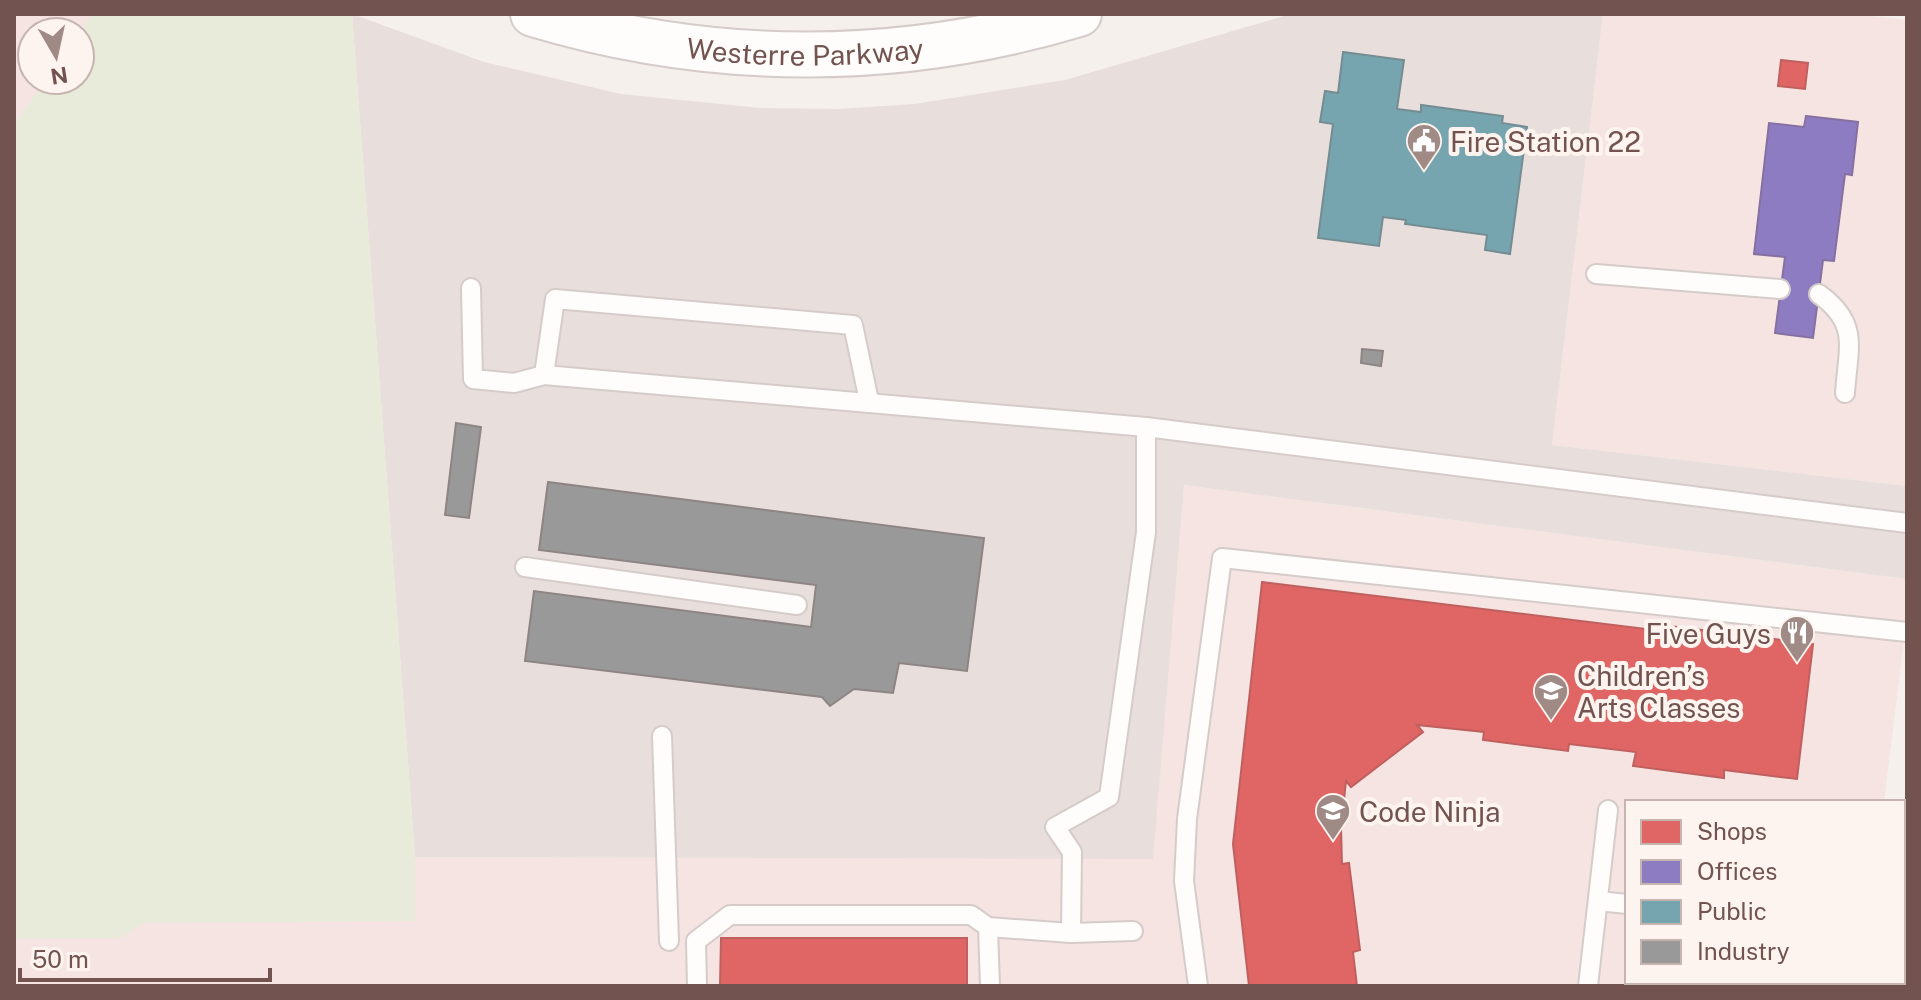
<svg xmlns="http://www.w3.org/2000/svg" width="1921" height="1000" viewBox="0 0 1921 1000" font-family="'Public Sans',sans-serif">
	<style>
		.commercial { fill: #f5e4e2 }
		.industrial { fill: #e8dfdc }
		.green { fill: #e8ebd9 }
		.shops { fill: #e06666; stroke: #bf605f; stroke-width: 2 }
		.offices { fill: #8e7cc3; stroke: #8670a0; stroke-width: 2 }
		.public { fill: #76a5af; stroke: #758c92; stroke-width: 2 }
		.industry { fill: #999; stroke: #8d8483; stroke-width: 2 }
		.lines { fill: none; stroke-linecap: round; stroke-linejoin: round }
		.service-casing { stroke: #d5ccca; stroke-width: 22 }
		.tertiary-casing { stroke: #d5ccca; stroke-width: 48 }
		.service { stroke: #fefdfc; stroke-width: 18 }
		.tertiary { stroke: #fefdfc; stroke-width: 44 }
		.labels { text-anchor: middle; dominant-baseline: central; stroke-width: 8; stroke-linejoin: round; paint-order: stroke }
		.street-label { font-size: 28px; fill: #72534f; stroke: #fdf4ef }
		.poi-label { font-size: 28px; fill: #72534f; stroke: #fdf4ef; text-anchor: start }
	</style>
	<rect width="100%" height="100%" fill="#f6f0ed"/>
	<!-- commercial -->
	<g class="commercial">
		<path d="M 14,14 L 93,14 L 80,32 L 32,32 L 32,80 L 46,80 L 14,124 Z"/>
		<path d="M 1603,14 L 1855,14 L 1907,20 L 1907,486 L 1552,445 Z"/>
		<path d="M 1183,485 L 1907,579 L 1907,615 L 1884,802 L 1627,802 L 1627,982 L 1862,982 L 1861,986 L 14,986 L 14,923 L 414,921 L 415,857 L 1152,859 Z"/>
	</g>
	<!-- industrial -->
	<path class="industrial" d="M 352,14 L 484,62 L 621,94 L 761,108 L 838,109 L 914,104 L 1065,80 L 1291,14 L 1603,14 L 1552,445 L 1907,486 L 1907,579 L 1184,485 L 1153,859 L 415,857 Z"/>
	<!-- green -->
	<path class="green" d="M 93,14 L 352,14 L 415,857 L 415,921 L 143,923 L 120,938 L 14,939 L 14,124 L 46,80 L 80,80 L 80,32 Z"/>
	<!-- shops -->
	<g class="shops">
		<path d="M 1781,60 L 1808,63 L 1805,89 L 1778,86 Z"/>
		<path d="M 1262,582 L 1662,631 L 1663,625 L 1813,644 L 1797,779 L 1724,770 L 1724,778 L 1633,766 L 1636,752 L 1569,744 L 1568,751 L 1483,740 L 1484,732 L 1417,725 L 1423,732 L 1351,787 L 1346,781 L 1341,828 L 1342,864 L 1349,863 L 1360,950 L 1353,952 L 1357,986 L 1249,986 L 1233,844 Z"/>
		<path d="M 721,938 L 967,938 L 967,986 L 720,986 Z"/>
	</g>
	<!-- offices -->
	<path class="offices" d="M 1806,116 L 1858,122 L 1852,175 L 1845,174 L 1834,261 L 1823,260 L 1813,338 L 1775,333 L 1785,257 L 1754,254 L 1769,123 L 1804,127 Z"/>
	<!-- public -->
	<path class="public" d="M 1343,52 L 1404,60 L 1397,109 L 1421,112 L 1421,105 L 1503,116 L 1502,123 L 1527,127 L 1510,254 L 1485,250 L 1487,235 L 1405,224 L 1406,220 L 1383,217 L 1379,246 L 1318,238 L 1333,124 L 1320,122 L 1325,91 L 1338,93 Z"/>
	<!-- industry -->
	<g class="industry">
		<path d="M 1362,349 L 1383,351 L 1381,366 L 1361,363 Z"/>
		<path d="M 456,423 L 481,427 L 469,518 L 445,515 Z"/>
		<path d="M 548,482 L 984,538 L 967,671 L 899,663 L 893,693 L 854,689 L 830,706 L 822,697 L 525,661 L 534,591 L 811,627 L 816,585 L 539,550 Z"/>
	</g>
	<g class="lines">
		<defs>
			<g id="service">
				<path d="M 1596,274 L 1780,289"/>
				<path d="M 471,288 L 473,379 L 514,383 L 544,375 L 1146,427 L 1907,523"/>
				<path d="M 1819,294 C 1860,324 1848,347 1845,393"/>
				<path d="M 544,375 L 555,299 L 853,325 L 869,401"/>
				<path d="M 525,567 L 797,605"/>
				<path d="M 662,736 L 669,941"/>
				<path d="M 1598,901 L 1627,904"/>
				<path d="M 988,927 L 1071,933 L 1072,852 L 1055,827 L 1109,797 L 1146,532 L 1146,427"/>
				<path d="M 1903,928 L 1907,928"/>
				<path d="M 1071,933 L 1133,931"/>
				<path d="M 697,986 L 696,941 L 730,915 L 971,915 L 988,927 L 990,986"/>
				<path d="M 1198,986 L 1184,881 L 1187,819 L 1222,558 L 1907,632"/>
				<path d="M 1588,986 L 1608,810"/>
			</g>
			<g id="tertiary">
				<path id="s1" d="M 533,14 C 712,68 900,68 1079,14"/>
			</g>
		</defs>
		<!-- service casing -->
		<use href="#service" class="service-casing"/>
		<!-- tertiary casing -->
		<use href="#tertiary" class="tertiary-casing"/>
		<!-- service -->
		<use href="#service" class="service"/>
		<!-- tertiary -->
		<use href="#tertiary" class="tertiary"/>
	</g>
	<!-- icons -->
	<defs>
		<symbol id="civic-pin" viewBox="-11 -11 22 30"><path d="M0 17L-7.5 6A9.5 9.5 0 1 1 7.5 6Z" fill="#a08a86" stroke="#fdf4ef"/><path d="M-.6-6.5H3V-4.5H.6V-3L4-1V1h2V6H-6V1h2V-1L-.6-3ZM-1.2 2.5V6h2.4V2.5Z" fill="#fff"/></symbol>
		<symbol id="restaurant-pin" viewBox="-11 -11 22 30"><path d="M0 17L-7.5 6A9.5 9.5 0 1 1 7.5 6Z" fill="#a08a86" stroke="#fdf4ef"/><path d="M-5-6h1v4h1v-4h1v4h1v-4h1v5L-1.5 .5V6h-2V.5L-5-1ZM5-6V6H3V1.5H1.5Q1.5-4 5-6Z" fill="#fff"/></symbol>
		<symbol id="school-pin" viewBox="-11 -11 22 30"><path d="M0 17L-7.5 6A9.5 9.5 0 1 1 7.5 6Z" fill="#a08a86" stroke="#fdf4ef"/><path d="M0-5L7-2L0 1L-7-2ZM-4 1L0 2.5L4 1V4Q0 6-4 4Z" fill="#fff"/></symbol>
	</defs>
	<g fill-rule="evenodd">
		<use href="#civic-pin" x="1404" y="121" width="40" height="54"/>
		<use href="#restaurant-pin" x="1777" y="613" width="40" height="54"/>
		<use href="#school-pin" x="1531" y="671" width="40" height="54"/>
		<use href="#school-pin" x="1313" y="791" width="40" height="54"/>
	</g>
	<g class="labels">
		<!-- street labels -->
		<g class="street-label">
			<text stroke="none"><textPath href="#s1" startOffset="276">Westerre Parkway</textPath></text>
		</g>
		<!-- poi labels -->
		<g class="poi-label">
			<text x="1450" y="141">Fire Station 22</text>
			<text x="1771" y="633" text-anchor="end">Five Guys</text>
			<text x="1577" y="675">Children’s<tspan x="1577" dy="32">Arts Classes</tspan></text>
			<text x="1359" y="811">Code Ninja</text>
		</g>
	</g>
	<!-- border -->
	<rect width="1921" height="1000" fill="none" stroke="#72534f" stroke-width="32"/>
	<!-- legend -->
	<rect x="1625" y="800" width="280" height="184" fill="#fdf4ef" stroke="#c5b4af" stroke-width="2"/>
	<rect x="1641" y="820" width="40" height="24" fill="#e06666" stroke="#c5b4af" stroke-width="2"/>
	<text x="1697" y="840" font-size="24" fill="#72534f">Shops</text>
	<rect x="1641" y="860" width="40" height="24" fill="#8e7cc3" stroke="#c5b4af" stroke-width="2"/>
	<text x="1697" y="880" font-size="24" fill="#72534f">Offices</text>
	<rect x="1641" y="900" width="40" height="24" fill="#76a5af" stroke="#c5b4af" stroke-width="2"/>
	<text x="1697" y="920" font-size="24" fill="#72534f">Public</text>
	<rect x="1641" y="940" width="40" height="24" fill="#999999" stroke="#c5b4af" stroke-width="2"/>
	<text x="1697" y="960" font-size="24" fill="#72534f">Industry</text>
	<!-- north arrow -->
	<g transform="translate(56 56) rotate(171)"><circle r="38" fill="#fdf4ef" stroke="#c5b4af" stroke-width="2"/>
	<path d="M0-6L14 30L0 20L-14 30Z" fill="#a08a86"/>
	<text y="-12" font-size="22" font-weight="bold" text-anchor="middle" fill="#72534f">N</text>
	</g>
	<!-- scale -->
	<path d="M20 968v12h250v-12" fill="none" stroke="#72534f" stroke-width="4"/>
	<text x="32" y="968" font-size="24" fill="#72534f" stroke="#fdf4ef" stroke-width="6" paint-order="stroke">50 m</text>
</svg>
